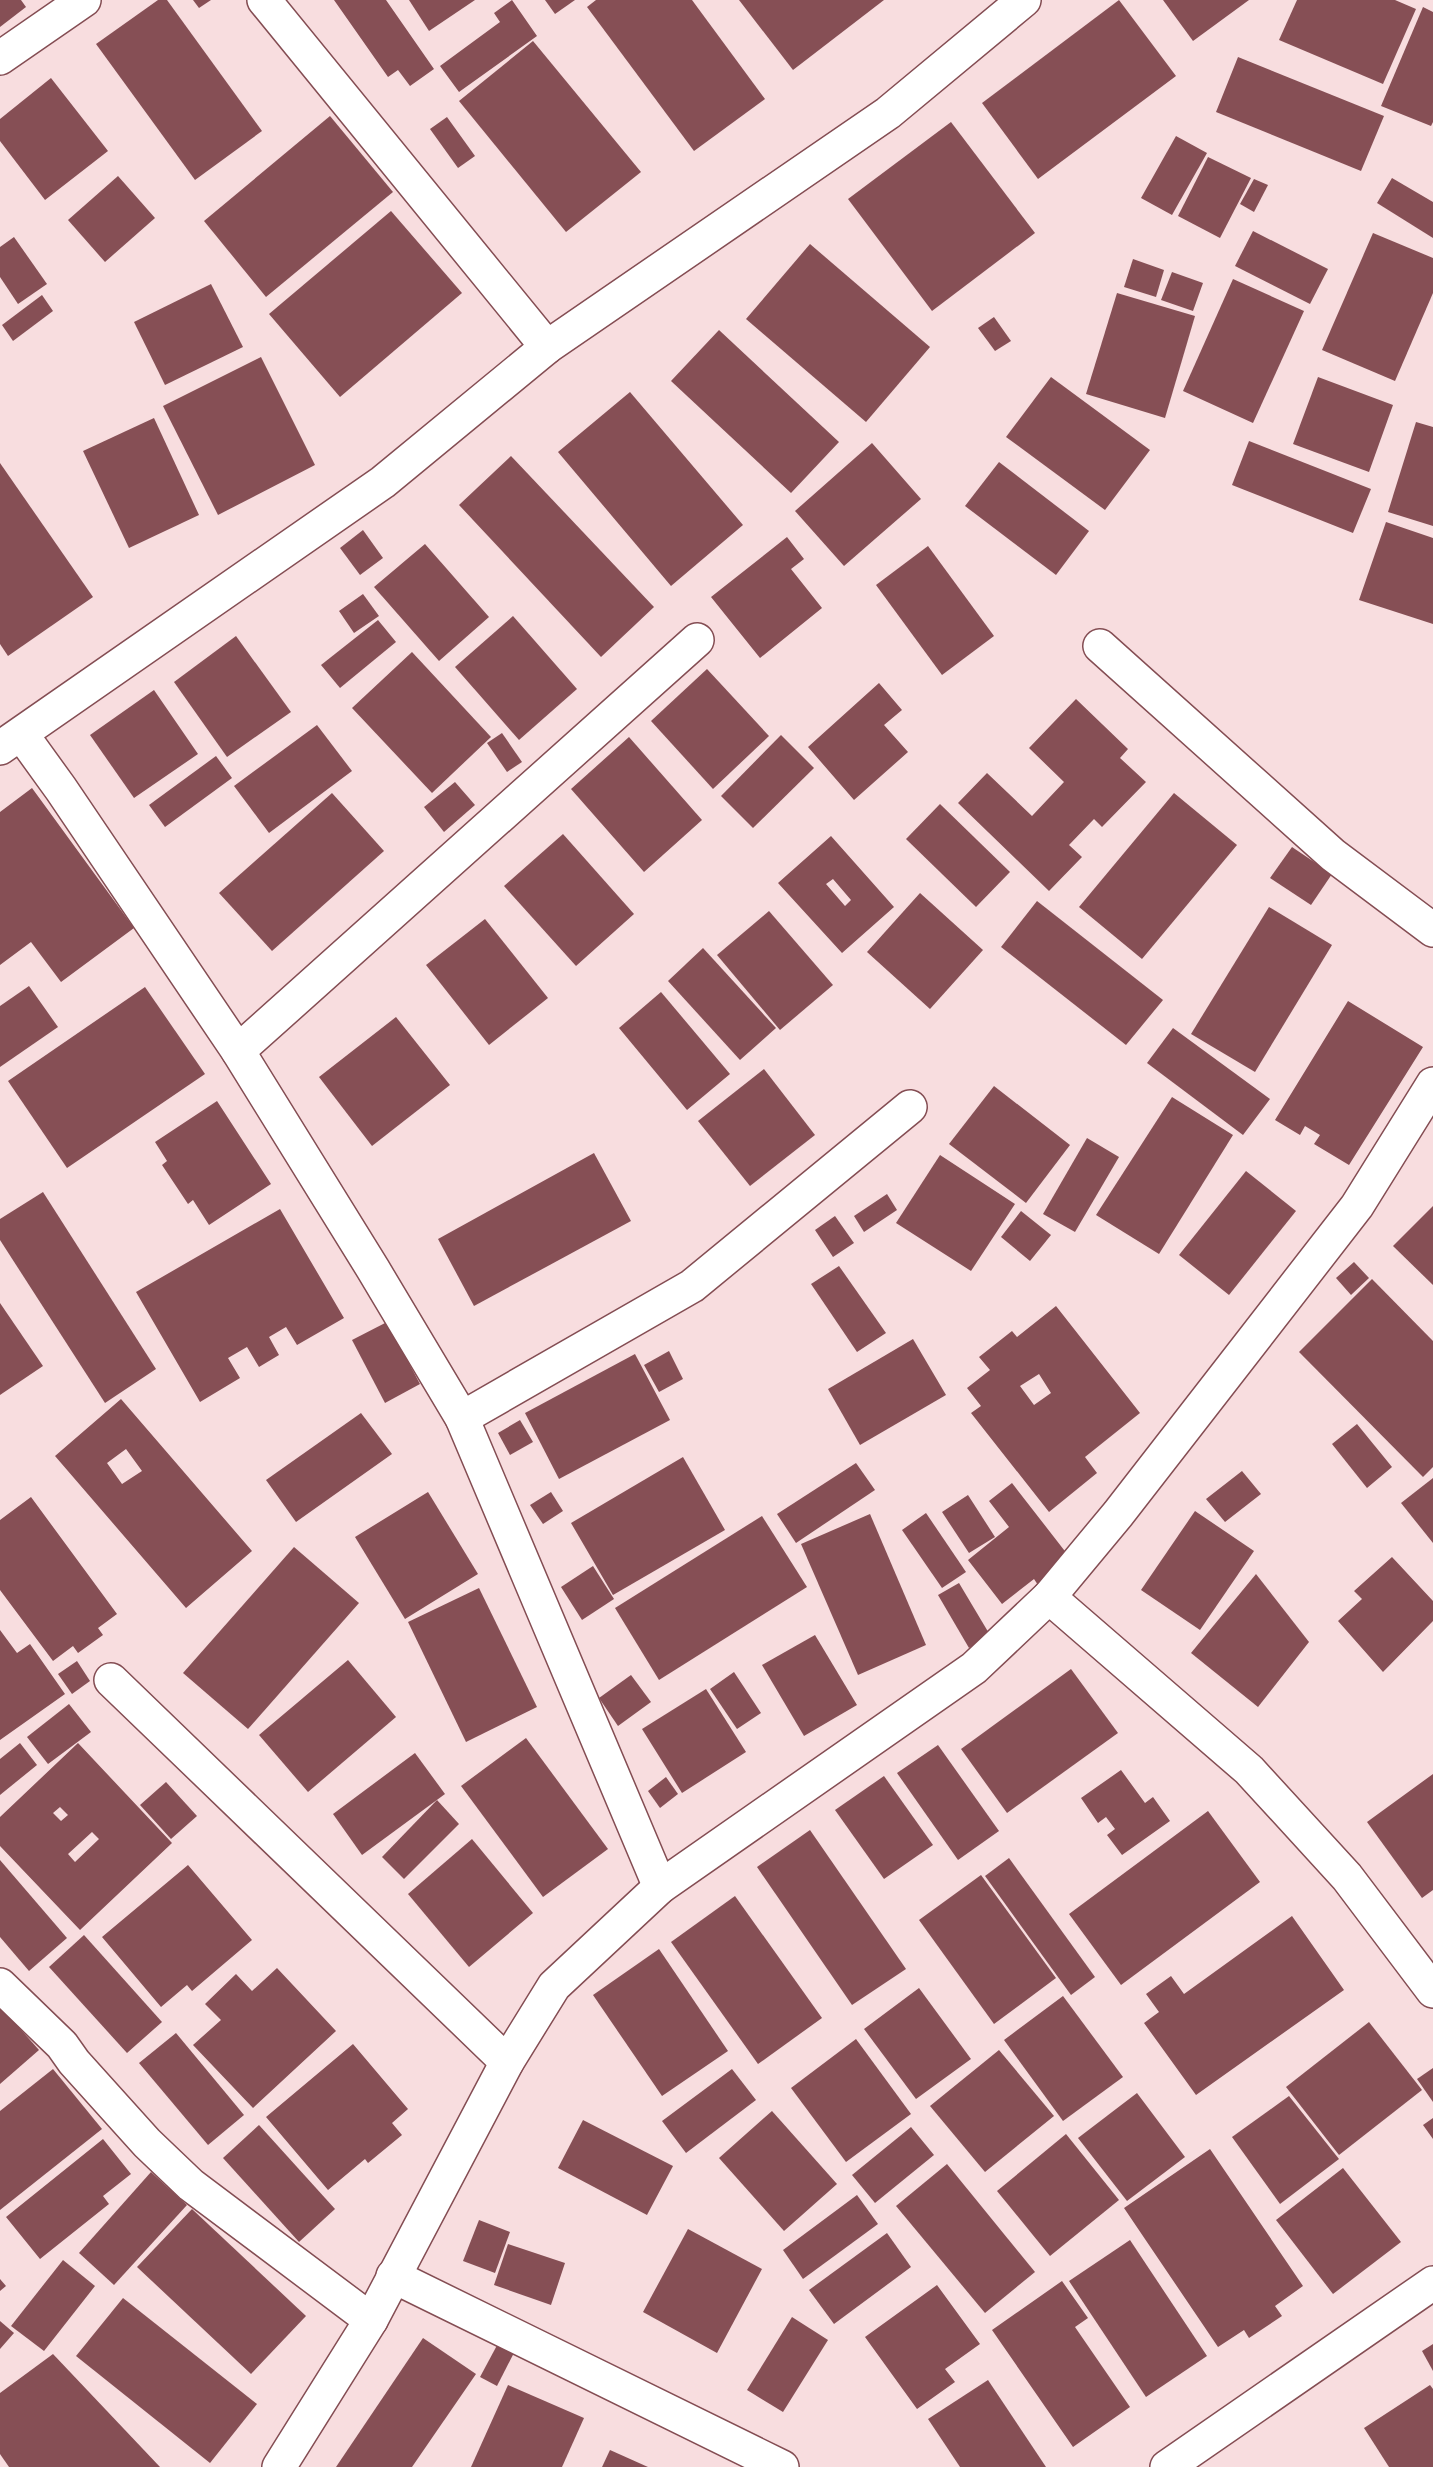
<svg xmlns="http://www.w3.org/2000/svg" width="1433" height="2467" viewBox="0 0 1433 2467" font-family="'Golos Text',sans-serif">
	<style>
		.building { fill: #864f55; fill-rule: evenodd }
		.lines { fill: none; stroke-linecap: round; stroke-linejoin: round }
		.minor-casing { stroke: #844d53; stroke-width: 36 }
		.minor { stroke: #fff; stroke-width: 33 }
	</style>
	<rect width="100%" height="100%" fill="#f8dddf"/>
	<!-- building -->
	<g class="building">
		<path d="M 0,0 L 21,0 L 26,7 L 0,27 Z"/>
		<path d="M 158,0 L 167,0 L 262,131 L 195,180 L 96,44 Z"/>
		<path d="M 193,0 L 211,0 L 199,8 Z"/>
		<path d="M 334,0 L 386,0 L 434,69 L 410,86 L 398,70 L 388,77 Z"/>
		<path d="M 409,0 L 475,0 L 429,31 Z"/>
		<path d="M 512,0 L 537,36 L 459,92 L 440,66 L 500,22 L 494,13 Z"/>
		<path d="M 545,0 L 575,0 L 555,14 Z"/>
		<path d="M 596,0 L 692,0 L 765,99 L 694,151 L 587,7 Z"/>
		<path d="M 739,0 L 884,0 L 793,70 Z"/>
		<path d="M 1119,0 L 1176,76 L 1038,179 L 982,103 Z"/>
		<path d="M 1163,0 L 1249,0 L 1193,41 Z"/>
		<path d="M 1297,0 L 1395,0 L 1416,9 L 1383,84 L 1279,40 Z"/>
		<path d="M 1423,7 L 1433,12 L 1433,122 L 1431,126 L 1381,106 Z"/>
		<path d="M 533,41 L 641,172 L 566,232 L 459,101 Z"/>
		<path d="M 1238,57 L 1384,116 L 1361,171 L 1216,112 Z"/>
		<path d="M 51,78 L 108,151 L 45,200 L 0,141 L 0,119 Z"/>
		<path d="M 330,116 L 393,192 L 266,297 L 204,221 Z"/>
		<path d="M 447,117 L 475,156 L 458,168 L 430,129 Z"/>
		<path d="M 951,122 L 1035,233 L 932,311 L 848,199 Z"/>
		<path d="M 1176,136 L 1207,153 L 1172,215 L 1141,198 Z"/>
		<path d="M 1208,157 L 1251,178 L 1220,238 L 1178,216 Z"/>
		<path d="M 118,176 L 155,218 L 105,262 L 68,220 Z"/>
		<path d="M 1392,178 L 1433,202 L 1433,238 L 1377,203 Z"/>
		<path d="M 1254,179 L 1268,185 L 1254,212 L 1240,204 Z"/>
		<path d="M 391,211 L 462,293 L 340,397 L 269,314 Z"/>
		<path d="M 1253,231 L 1328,269 L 1310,304 L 1235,266 Z"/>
		<path d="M 1373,233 L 1433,258 L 1433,293 L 1395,381 L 1322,350 Z"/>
		<path d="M 14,237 L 47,284 L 18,304 L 0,277 L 0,247 Z"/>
		<path d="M 810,244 L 930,347 L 866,422 L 746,319 Z"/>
		<path d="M 1133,259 L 1164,270 L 1156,297 L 1124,287 Z"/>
		<path d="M 1172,272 L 1203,283 L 1193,311 L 1161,300 Z"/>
		<path d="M 1233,279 L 1304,311 L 1253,423 L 1183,391 Z"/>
		<path d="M 211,284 L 243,347 L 165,385 L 134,322 Z"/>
		<path d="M 1117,293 L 1195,316 L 1165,418 L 1086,394 Z"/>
		<path d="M 42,295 L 53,311 L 13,341 L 2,325 Z"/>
		<path d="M 994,317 L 1011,341 L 995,351 L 978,328 Z"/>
		<path d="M 719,330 L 839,442 L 791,493 L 671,381 Z"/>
		<path d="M 261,357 L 315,465 L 218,515 L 163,406 Z"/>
		<path d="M 1051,377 L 1150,450 L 1105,510 L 1006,437 Z"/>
		<path d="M 1318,377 L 1393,405 L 1369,472 L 1293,444 Z"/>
		<path d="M 630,392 L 743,525 L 671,586 L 558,452 Z"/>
		<path d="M 154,418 L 199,515 L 129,548 L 83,451 Z"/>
		<path d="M 1416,422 L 1433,427 L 1433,526 L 1388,512 Z"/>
		<path d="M 1249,441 L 1371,489 L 1353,533 L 1232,485 Z"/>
		<path d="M 872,443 L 921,499 L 844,566 L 795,511 Z"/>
		<path d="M 511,456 L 654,607 L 601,657 L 459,505 Z"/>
		<path d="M 999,462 L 1089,531 L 1056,575 L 965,506 Z"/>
		<path d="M 0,463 L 93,597 L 8,656 L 0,644 Z"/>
		<path d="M 1386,522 L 1433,538 L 1433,624 L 1359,600 Z"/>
		<path d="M 363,530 L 383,558 L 360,575 L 340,548 Z"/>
		<path d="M 787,537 L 804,559 L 791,569 L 822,608 L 760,658 L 711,597 Z"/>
		<path d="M 425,544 L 489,617 L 439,661 L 374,587 Z"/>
		<path d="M 928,546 L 994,636 L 942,675 L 876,585 Z"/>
		<path d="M 363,594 L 379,616 L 354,633 L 339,611 Z"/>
		<path d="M 513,616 L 577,689 L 519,740 L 455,667 Z"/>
		<path d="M 378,620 L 396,642 L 340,688 L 321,665 Z"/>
		<path d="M 236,636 L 291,712 L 227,757 L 174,682 Z"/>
		<path d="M 412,652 L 491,737 L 432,793 L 352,708 Z"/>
		<path d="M 707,669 L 769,736 L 713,789 L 651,721 Z"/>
		<path d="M 879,683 L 902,710 L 884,725 L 908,752 L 854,800 L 808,747 Z"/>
		<path d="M 154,690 L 198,754 L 134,798 L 90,735 Z"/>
		<path d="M 1076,699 L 1128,749 L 1120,758 L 1146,782 L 1102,827 L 1094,819 L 1069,845 L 1082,857 L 1049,891 L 958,803 L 987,773 L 1032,816 L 1064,782 L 1029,748 Z"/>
		<path d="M 317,725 L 352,771 L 269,833 L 234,786 Z"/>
		<path d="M 502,733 L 522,762 L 507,772 L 487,743 Z"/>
		<path d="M 781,735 L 814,768 L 753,828 L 721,796 Z"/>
		<path d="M 629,737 L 702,820 L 644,872 L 571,789 Z"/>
		<path d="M 216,756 L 232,778 L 165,827 L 149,805 Z"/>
		<path d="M 455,782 L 475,805 L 444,832 L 424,807 Z"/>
		<path d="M 32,788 L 134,928 L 61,982 L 31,942 L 0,965 L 0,812 Z"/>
		<path d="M 332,793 L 384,851 L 272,951 L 219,893 Z"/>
		<path d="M 1174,793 L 1237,845 L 1142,959 L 1079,907 Z"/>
		<path d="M 940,804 L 1010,872 L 976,907 L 906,839 Z"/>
		<path d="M 563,834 L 634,914 L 576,966 L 504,886 Z"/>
		<path d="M 831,836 L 894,907 L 842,953 L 778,883 ZM 833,879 L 851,900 L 845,906 L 826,884 Z"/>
		<path d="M 1292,847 L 1332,874 L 1311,905 L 1270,878 Z"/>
		<path d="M 920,893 L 983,950 L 930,1009 L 867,952 Z"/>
		<path d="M 1037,901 L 1163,1000 L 1126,1045 L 1001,947 Z"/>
		<path d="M 1269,907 L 1332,945 L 1255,1072 L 1191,1034 Z"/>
		<path d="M 769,911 L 833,985 L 780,1030 L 717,955 Z"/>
		<path d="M 485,919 L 548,998 L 489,1045 L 426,965 Z"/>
		<path d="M 703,948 L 776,1028 L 740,1060 L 668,981 Z"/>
		<path d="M 29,986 L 58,1027 L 0,1067 L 0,1006 Z"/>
		<path d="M 145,987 L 205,1074 L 67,1168 L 8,1081 Z"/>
		<path d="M 661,992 L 730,1074 L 687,1110 L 619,1028 Z"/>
		<path d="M 1348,1001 L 1423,1047 L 1349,1165 L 1314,1144 L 1320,1135 L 1305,1126 L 1300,1135 L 1275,1120 Z"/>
		<path d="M 396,1017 L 450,1085 L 372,1146 L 319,1077 Z"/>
		<path d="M 1173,1028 L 1270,1099 L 1243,1135 L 1147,1063 Z"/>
		<path d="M 764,1069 L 815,1135 L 750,1186 L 698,1121 Z"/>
		<path d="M 994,1086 L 1070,1145 L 1026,1203 L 949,1144 Z"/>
		<path d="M 1172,1097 L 1233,1135 L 1159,1254 L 1096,1215 Z"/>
		<path d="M 217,1101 L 271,1184 L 209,1225 L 193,1200 L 188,1204 L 162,1165 L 167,1161 L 155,1142 Z"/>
		<path d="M 1087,1138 L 1119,1157 L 1075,1232 L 1043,1214 Z"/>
		<path d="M 594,1153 L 631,1221 L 474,1306 L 438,1239 Z"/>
		<path d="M 940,1155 L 1015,1204 L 971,1271 L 896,1223 Z"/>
		<path d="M 1246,1171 L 1296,1211 L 1229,1295 L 1179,1255 Z"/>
		<path d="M 43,1192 L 156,1369 L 105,1403 L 0,1240 L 0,1219 Z"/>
		<path d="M 887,1194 L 897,1210 L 864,1232 L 854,1216 Z"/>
		<path d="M 1433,1206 L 1433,1285 L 1393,1246 Z"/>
		<path d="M 280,1209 L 344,1318 L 297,1345 L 286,1327 L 269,1337 L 279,1355 L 259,1367 L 247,1347 L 228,1358 L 240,1378 L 200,1402 L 136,1292 Z"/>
		<path d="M 1021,1211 L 1051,1235 L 1030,1261 L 1001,1237 Z"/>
		<path d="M 835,1216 L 854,1243 L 833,1257 L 815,1230 Z"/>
		<path d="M 1354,1262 L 1369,1278 L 1351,1295 L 1336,1278 Z"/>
		<path d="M 839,1266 L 886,1333 L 857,1352 L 811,1284 Z"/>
		<path d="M 1372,1279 L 1433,1341 L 1433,1467 L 1423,1477 L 1299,1352 Z"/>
		<path d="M 0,1303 L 43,1366 L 0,1395 Z"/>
		<path d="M 1056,1306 L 1140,1413 L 1085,1457 L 1097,1473 L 1049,1512 L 971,1413 L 981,1406 L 967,1388 L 990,1370 L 979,1357 L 1012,1331 L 1017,1337 ZM 1039,1374 L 1051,1393 L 1034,1405 L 1020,1386 Z"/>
		<path d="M 387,1322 L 420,1384 L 385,1403 L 352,1340 Z"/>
		<path d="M 913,1339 L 946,1395 L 860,1445 L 828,1389 Z"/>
		<path d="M 669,1351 L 683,1379 L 659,1392 L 644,1365 Z"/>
		<path d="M 635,1354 L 670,1420 L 559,1479 L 525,1413 Z"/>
		<path d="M 121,1399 L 252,1551 L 186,1608 L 55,1456 ZM 126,1449 L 142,1471 L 122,1484 L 107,1463 Z"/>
		<path d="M 361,1413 L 392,1454 L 296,1522 L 266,1480 Z"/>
		<path d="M 520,1420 L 533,1442 L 510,1455 L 498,1433 Z"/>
		<path d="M 1357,1424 L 1392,1467 L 1367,1488 L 1332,1444 Z"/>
		<path d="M 683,1457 L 725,1530 L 613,1595 L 571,1523 Z"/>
		<path d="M 856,1463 L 875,1490 L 796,1543 L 777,1514 Z"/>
		<path d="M 1242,1471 L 1261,1494 L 1225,1522 L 1206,1499 Z"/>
		<path d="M 1433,1478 L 1433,1543 L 1401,1503 Z"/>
		<path d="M 1012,1483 L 1071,1559 L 1038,1585 L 1034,1579 L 1002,1604 L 968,1560 L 1009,1527 L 989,1501 Z"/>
		<path d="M 428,1492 L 478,1574 L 405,1619 L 355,1537 Z"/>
		<path d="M 551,1492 L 563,1511 L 543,1524 L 530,1505 Z"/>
		<path d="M 968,1495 L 995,1537 L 969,1553 L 942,1512 Z"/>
		<path d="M 31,1497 L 117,1614 L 98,1628 L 103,1635 L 78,1653 L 73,1646 L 53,1661 L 0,1590 L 0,1520 Z"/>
		<path d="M 1195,1511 L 1254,1551 L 1200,1630 L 1141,1590 Z"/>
		<path d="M 926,1513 L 966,1572 L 942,1588 L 902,1530 Z"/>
		<path d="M 870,1514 L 926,1645 L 858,1675 L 801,1544 Z"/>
		<path d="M 762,1516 L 807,1587 L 659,1680 L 615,1608 Z"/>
		<path d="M 294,1547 L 359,1603 L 248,1729 L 183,1673 Z"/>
		<path d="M 1392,1557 L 1433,1601 L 1433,1621 L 1383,1672 L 1338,1621 L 1362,1599 L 1354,1591 Z"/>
		<path d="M 593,1566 L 614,1599 L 582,1620 L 561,1587 Z"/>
		<path d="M 1256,1574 L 1309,1642 L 1258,1707 L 1191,1653 Z"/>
		<path d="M 959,1583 L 990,1635 L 969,1648 L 938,1595 Z"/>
		<path d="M 479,1588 L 537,1707 L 466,1742 L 408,1622 Z"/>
		<path d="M 0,1630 L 17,1653 L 30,1644 L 65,1694 L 0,1740 Z"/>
		<path d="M 815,1635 L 857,1705 L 804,1736 L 762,1665 Z"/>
		<path d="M 348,1660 L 396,1717 L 308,1792 L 259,1735 Z"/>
		<path d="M 77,1661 L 90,1681 L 72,1694 L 58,1674 Z"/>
		<path d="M 1071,1669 L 1118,1733 L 1007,1813 L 961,1749 Z"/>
		<path d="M 734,1672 L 761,1713 L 737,1729 L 710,1689 Z"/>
		<path d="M 631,1675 L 651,1702 L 618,1726 L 599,1698 Z"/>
		<path d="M 706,1689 L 746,1752 L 682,1793 L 642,1729 Z"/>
		<path d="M 69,1704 L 91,1732 L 48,1764 L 27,1737 Z"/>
		<path d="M 526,1738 L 608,1849 L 543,1897 L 461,1786 Z"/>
		<path d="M 20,1743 L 37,1765 L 0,1795 L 0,1759 Z"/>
		<path d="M 78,1743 L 172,1843 L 80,1930 L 0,1846 L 0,1817 ZM 60,1807 L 68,1815 L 61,1821 L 53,1813 ZM 92,1832 L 99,1839 L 75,1862 L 68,1854 Z"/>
		<path d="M 938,1745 L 999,1831 L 958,1860 L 897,1773 Z"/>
		<path d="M 415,1753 L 445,1794 L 362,1855 L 333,1814 Z"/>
		<path d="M 1121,1770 L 1145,1803 L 1153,1797 L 1170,1821 L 1122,1855 L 1107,1835 L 1115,1829 L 1106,1817 L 1098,1823 L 1081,1798 Z"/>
		<path d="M 1433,1774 L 1433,1890 L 1422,1898 L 1367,1822 Z"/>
		<path d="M 884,1776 L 933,1845 L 884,1879 L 835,1810 Z"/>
		<path d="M 666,1777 L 678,1794 L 660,1808 L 648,1791 Z"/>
		<path d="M 166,1782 L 197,1816 L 171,1839 L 140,1805 Z"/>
		<path d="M 437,1800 L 459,1824 L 404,1879 L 382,1857 Z"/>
		<path d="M 1208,1811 L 1260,1882 L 1121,1985 L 1069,1914 Z"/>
		<path d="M 810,1830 L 906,1969 L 852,2005 L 757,1867 Z"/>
		<path d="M 472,1839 L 533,1913 L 469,1967 L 408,1894 Z"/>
		<path d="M 1009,1858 L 1095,1977 L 1071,1995 L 985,1876 Z"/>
		<path d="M 0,1860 L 67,1938 L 29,1971 L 0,1937 Z"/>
		<path d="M 188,1865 L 252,1940 L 192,1991 L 187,1985 L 161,2007 L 102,1937 Z"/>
		<path d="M 981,1875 L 1056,1978 L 994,2024 L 919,1920 Z"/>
		<path d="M 735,1896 L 822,2018 L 758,2064 L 671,1942 Z"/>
		<path d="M 1292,1916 L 1344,1990 L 1196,2095 L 1144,2023 L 1159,2012 L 1146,1994 L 1171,1976 L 1184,1994 Z"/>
		<path d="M 84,1935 L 162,2022 L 127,2053 L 49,1967 Z"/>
		<path d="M 659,1949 L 728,2051 L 662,2096 L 593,1995 Z"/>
		<path d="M 277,1968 L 336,2031 L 253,2108 L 193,2045 L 221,2020 L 205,2004 L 236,1974 L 252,1991 Z"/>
		<path d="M 919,1988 L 971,2059 L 916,2099 L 864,2029 Z"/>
		<path d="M 1063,1996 L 1123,2077 L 1063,2121 L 1004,2040 Z"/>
		<path d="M 0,2006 L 39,2050 L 0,2084 Z"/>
		<path d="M 1369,2022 L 1422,2090 L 1339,2155 L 1286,2087 Z"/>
		<path d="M 176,2033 L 244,2115 L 208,2145 L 139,2063 Z"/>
		<path d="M 856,2039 L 911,2114 L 846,2162 L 791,2088 Z"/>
		<path d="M 353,2044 L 408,2109 L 392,2123 L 402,2135 L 368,2163 L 365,2159 L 328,2190 L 266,2117 Z"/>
		<path d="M 999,2050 L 1054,2116 L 985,2172 L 930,2106 Z"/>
		<path d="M 1433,2068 L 1433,2102 L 1417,2079 Z"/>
		<path d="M 53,2069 L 102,2129 L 0,2210 L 0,2111 Z"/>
		<path d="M 732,2069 L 756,2100 L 686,2153 L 662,2121 Z"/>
		<path d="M 1137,2093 L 1185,2157 L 1127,2201 L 1078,2138 Z"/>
		<path d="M 1289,2096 L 1339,2159 L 1280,2204 L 1232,2137 Z"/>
		<path d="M 772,2111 L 837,2184 L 784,2231 L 719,2158 Z"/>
		<path d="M 1433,2118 L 1433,2139 L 1423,2125 Z"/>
		<path d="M 583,2120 L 673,2166 L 647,2215 L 558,2168 Z"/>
		<path d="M 259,2125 L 335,2209 L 299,2242 L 223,2158 Z"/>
		<path d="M 911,2127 L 934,2155 L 875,2203 L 852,2175 Z"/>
		<path d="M 1066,2134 L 1119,2200 L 1050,2256 L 997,2191 Z"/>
		<path d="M 103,2139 L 131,2174 L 103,2196 L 109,2204 L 40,2259 L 6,2217 Z"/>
		<path d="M 1210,2149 L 1303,2286 L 1275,2306 L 1282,2316 L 1249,2338 L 1244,2330 L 1218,2347 L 1124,2208 Z"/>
		<path d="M 947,2164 L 1035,2272 L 985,2313 L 896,2206 Z"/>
		<path d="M 1343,2168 L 1401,2242 L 1333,2294 L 1276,2220 Z"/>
		<path d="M 151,2172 L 187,2205 L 114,2285 L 79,2253 Z"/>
		<path d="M 857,2195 L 878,2224 L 803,2279 L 783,2250 Z"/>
		<path d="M 192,2209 L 306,2316 L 251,2374 L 137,2267 Z"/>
		<path d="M 479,2220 L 510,2232 L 495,2273 L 463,2261 Z"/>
		<path d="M 688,2229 L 762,2269 L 717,2353 L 643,2312 Z"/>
		<path d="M 887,2233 L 911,2267 L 834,2324 L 809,2290 Z"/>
		<path d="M 1130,2240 L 1207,2356 L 1146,2397 L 1069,2281 Z"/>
		<path d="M 508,2244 L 565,2263 L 551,2305 L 494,2285 Z"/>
		<path d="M 63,2260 L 95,2286 L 44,2351 L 11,2326 Z"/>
		<path d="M 0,2279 L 6,2286 L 0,2291 Z"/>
		<path d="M 1062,2281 L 1088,2318 L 1075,2327 L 1130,2407 L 1073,2447 L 992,2330 Z"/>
		<path d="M 937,2285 L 980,2344 L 945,2369 L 955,2382 L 917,2409 L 865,2337 Z"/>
		<path d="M 123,2298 L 257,2404 L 210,2463 L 76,2356 Z"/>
		<path d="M 792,2317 L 828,2340 L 783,2412 L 747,2390 Z"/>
		<path d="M 0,2321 L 14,2333 L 0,2349 Z"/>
		<path d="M 502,2336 L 518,2345 L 497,2386 L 480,2377 Z"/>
		<path d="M 423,2338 L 476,2374 L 412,2467 L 336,2467 Z"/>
		<path d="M 1433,2344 L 1433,2371 L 1422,2351 Z"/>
		<path d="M 53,2354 L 160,2467 L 9,2467 L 0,2454 L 0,2393 Z"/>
		<path d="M 988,2380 L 1046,2467 L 960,2467 L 928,2419 Z"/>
		<path d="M 508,2385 L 584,2418 L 562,2467 L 471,2467 Z"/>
		<path d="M 1430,2385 L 1433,2389 L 1433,2467 L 1389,2467 L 1364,2428 Z"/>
		<path d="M 610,2450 L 648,2467 L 602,2467 Z"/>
	</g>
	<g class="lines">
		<defs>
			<g id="minor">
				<path d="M 264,0 L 547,347"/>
				<path d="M 0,58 L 84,0"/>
				<path d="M 1100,646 L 1333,855 L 1433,930"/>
				<path d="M 22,735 L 61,789 L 238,1051 L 373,1269 L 462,1418 L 660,1887"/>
				<path d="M 0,748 L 383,482 L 547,347 L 888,113 L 1024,0"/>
				<path d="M 238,1051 L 697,640"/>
				<path d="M 462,1418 L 692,1286 L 910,1107"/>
				<path d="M 1049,1597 L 1249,1770 L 1347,1877 L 1433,1991"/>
				<path d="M 111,1680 L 507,2062"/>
				<path d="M 0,1985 L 62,2045 L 74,2062 L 147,2143 L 191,2185 L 371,2320"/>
				<path d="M 393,2276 L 782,2467"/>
				<path d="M 279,2467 L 371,2320 L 507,2062 L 554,1986 L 660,1887 L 974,1668 L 1049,1597 L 1118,1514 L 1357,1206 L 1433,1084"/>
				<path d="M 1167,2467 L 1433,2283"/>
			</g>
		</defs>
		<!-- minor casing -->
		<use href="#minor" class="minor-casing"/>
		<!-- minor -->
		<use href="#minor" class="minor"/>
	</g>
</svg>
